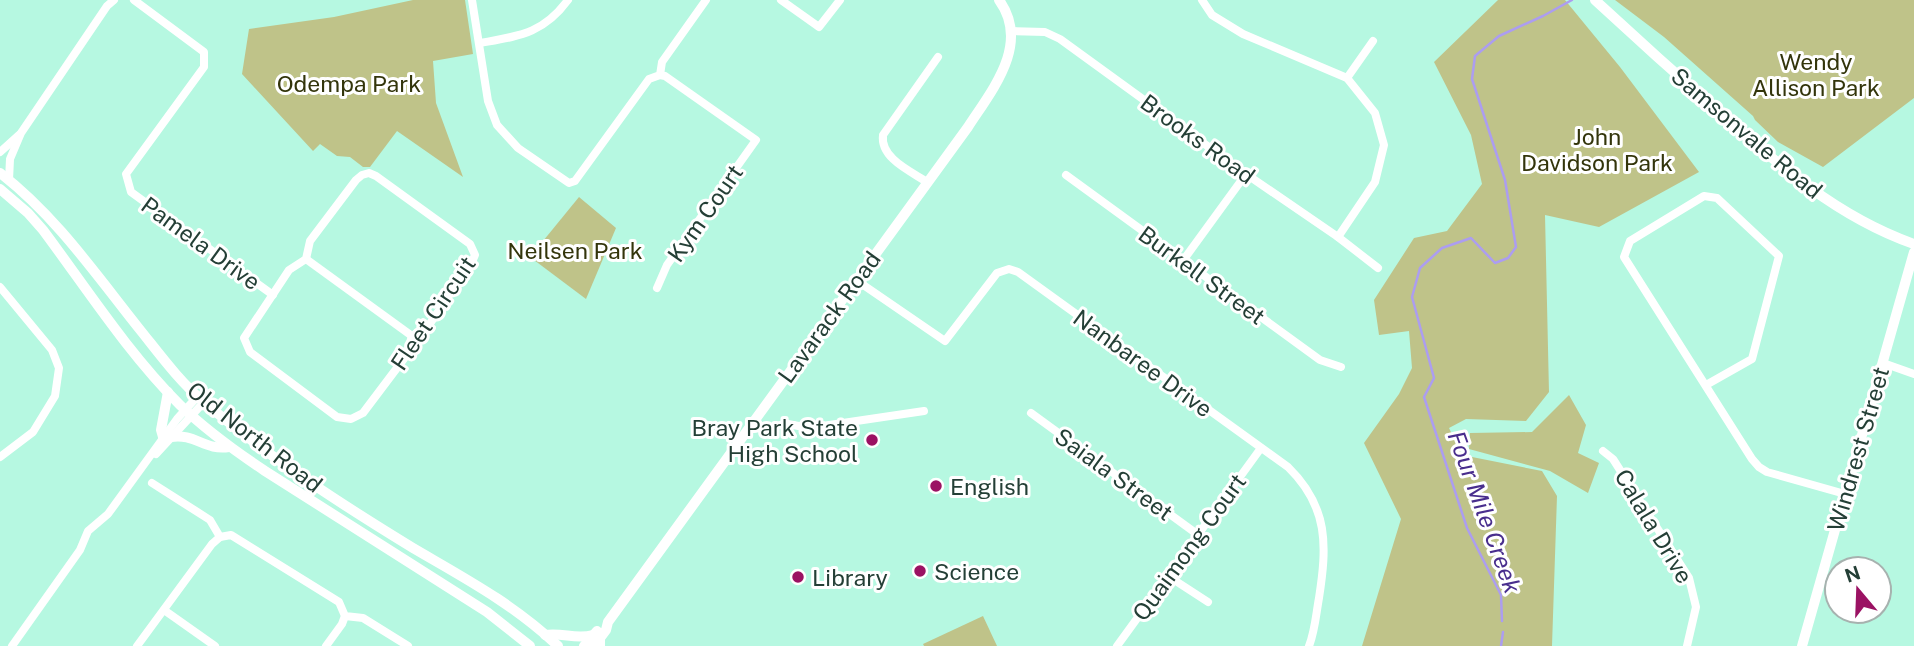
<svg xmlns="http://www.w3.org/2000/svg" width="1914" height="646" viewBox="0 0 1914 646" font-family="'Public Sans',sans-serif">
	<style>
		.green { fill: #bfc389 }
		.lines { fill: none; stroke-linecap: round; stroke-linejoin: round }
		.stream { stroke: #ac9df0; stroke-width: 2.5 }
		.minor { stroke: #fff; stroke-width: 8 }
		.tertiary { stroke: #fff; stroke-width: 10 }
		.secondary { stroke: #fff; stroke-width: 10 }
		.poi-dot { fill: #9b1263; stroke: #fff; stroke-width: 2.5 }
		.labels { text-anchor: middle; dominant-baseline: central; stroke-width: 6; stroke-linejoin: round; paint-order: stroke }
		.park-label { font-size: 23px; fill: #33350b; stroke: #fff }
		.street-label { font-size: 23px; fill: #243f36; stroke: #fff }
		.poi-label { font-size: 23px; fill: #243f36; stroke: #fff; text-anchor: start }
		.water-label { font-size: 24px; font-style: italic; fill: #492e8d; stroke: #fff }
	</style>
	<rect width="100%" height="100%" fill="#b6f8e1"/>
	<!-- green -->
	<g class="green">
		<path d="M 413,0 L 465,0 L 473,54 L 433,61 L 436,103 L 463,177 L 397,131 L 370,167 L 363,167 L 350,157 L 337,156 L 320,144 L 313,151 L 242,74 L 249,29 L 334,17 Z"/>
		<path d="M 1498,0 L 1565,0 L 1620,67 L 1699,172 L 1599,227 L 1545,215 L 1549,392 L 1526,421 L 1466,419 L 1449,428 L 1462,455 L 1542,471 L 1557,496 L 1552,646 L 1362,646 L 1401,519 L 1364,443 L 1399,394 L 1412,368 L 1409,331 L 1379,335 L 1374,300 L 1414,238 L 1447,231 L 1482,184 L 1471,135 L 1434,62 Z"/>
		<path d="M 1615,0 L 1914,0 L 1914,98 L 1823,167 L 1778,142 L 1755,120 L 1753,116 L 1664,37 Z"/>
		<path d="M 579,197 L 616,228 L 586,299 L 530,257 Z"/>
		<path d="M 1569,395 L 1586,425 L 1578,453 L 1599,463 L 1588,493 L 1550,471 L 1469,449 L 1470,433 L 1532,432 Z"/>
		<path d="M 983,616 L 997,646 L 924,646 L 923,644 Z"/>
	</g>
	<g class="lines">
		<!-- stream -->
		<g class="stream">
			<path d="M 1502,621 L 1501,595 L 1467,528 L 1424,397 L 1434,378 L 1412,297 L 1420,268 L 1442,248 L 1471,238 L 1495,263 L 1508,258 L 1516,247 L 1505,180 L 1472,79 L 1475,56 L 1499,36 L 1543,16 L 1572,0"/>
			<path d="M 1501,646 L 1503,632"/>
		</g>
		<!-- minor -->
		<g class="minor">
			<path d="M 134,0 L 204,52 L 204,67 L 126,174 L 131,192 L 273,295"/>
			<path d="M 472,0 L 488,101 L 497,125 L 518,148 L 569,183 L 575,181 L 649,79 L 660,75 L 662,62 L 706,0"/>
			<path d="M 781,0 L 819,27 L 840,0"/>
			<path d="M 1202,0 L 1212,15 L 1243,34 L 1347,78 L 1375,113 L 1384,145 L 1375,182 L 1338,237"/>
			<path d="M 1011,31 L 1045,32 L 1060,39 L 1246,174 L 1338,237 L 1378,268"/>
			<path d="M 480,43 C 519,36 543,34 568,0"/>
			<path d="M 1347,78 L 1373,41"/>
			<path d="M 0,152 L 19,135"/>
			<path d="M 369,173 L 376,176 L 470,244 L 475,255 L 472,262 L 429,325 L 412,336 L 406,356 L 363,413 L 351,419 L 337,417 L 250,352 L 244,338 L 289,270 L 306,259 L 310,241 L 356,180 L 362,175 Z"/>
			<path d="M 1066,175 L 1320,360 L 1341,367"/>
			<path d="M 9,180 L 10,159 L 21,133 L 107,6 L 114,0"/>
			<path d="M 927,182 C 910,171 880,158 883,135 L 938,57"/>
			<path d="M 306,259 L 412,336"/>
			<path d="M 1182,262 L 1246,174"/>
			<path d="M 856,280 L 945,341 L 997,273 L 1009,269 L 1018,272 L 1288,467 C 1329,507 1327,546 1319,598 C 1316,614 1315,631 1309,646"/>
			<path d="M 0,287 L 52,350 L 59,368 L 55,396 L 33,432 L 0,457"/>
			<path d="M 657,288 L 667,265 L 756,140 L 665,76 L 660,75"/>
			<path d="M 1883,363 L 1914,374"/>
			<path d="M 1706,385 L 1752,359 L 1779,256 L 1717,198 L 1704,196 L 1630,241 L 1624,257 L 1752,459 L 1759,467 L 1767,472 L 1845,494"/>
			<path d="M 1031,413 L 1197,534"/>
			<path d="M 788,424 L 809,428 L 924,411"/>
			<path d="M 1603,451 L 1613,459 L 1689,578 L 1696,607 L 1687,646"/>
			<path d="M 156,454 L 204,402"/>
			<path d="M 152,483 L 210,520 L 220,537"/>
			<path d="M 1168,576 L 1208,602"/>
			<path d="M 164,610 L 215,646"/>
			<path d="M 12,646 L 80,550 L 88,531 L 108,514 L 177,419 L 197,397"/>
			<path d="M 137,646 L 212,544 L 220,537 L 231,535 L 339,602 L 345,616 L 363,618 L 408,646"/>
			<path d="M 326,646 L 342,624 L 345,616"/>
			<path d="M 1117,646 L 1261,448"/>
		</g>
		<!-- tertiary -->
		<g class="tertiary">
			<path d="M 584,646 L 597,631"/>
			<path d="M 594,646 L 606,630 L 608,622 L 968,127 C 992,90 1031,44 999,0"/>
			<path d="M 1802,646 L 1914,252"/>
		</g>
		<!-- secondary -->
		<g class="secondary">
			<path d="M 1595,0 C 1635,37 1676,74 1717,110 C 1777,164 1837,217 1914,244"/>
			<path d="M 0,173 C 56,216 97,276 141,331 C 161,356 180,382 204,402 C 268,457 341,504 413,548 C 466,579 512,603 558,646"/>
			<path d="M 0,189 L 28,213 L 43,230 C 87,289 128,353 180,405 C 206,430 235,451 265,471 L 487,612 L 530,646"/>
			<path d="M 163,437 L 161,430 L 168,392"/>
			<path d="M 171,437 C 195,433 205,451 229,447"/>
			<path d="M 545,635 C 562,632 576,640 593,635"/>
			<path d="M 600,638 L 600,646"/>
		</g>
	</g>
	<!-- markers -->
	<g class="poi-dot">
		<circle cx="872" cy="440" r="7"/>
		<circle cx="936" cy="486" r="7"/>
		<circle cx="920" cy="571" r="7"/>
		<circle cx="798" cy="577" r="7"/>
	</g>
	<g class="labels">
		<!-- park labels -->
		<g class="park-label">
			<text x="1816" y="61">Wendy<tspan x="1816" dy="26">Allison Park</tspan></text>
			<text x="349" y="83">Odempa Park</text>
			<text x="1597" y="136">John<tspan x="1597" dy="26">Davidson Park</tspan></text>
			<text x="575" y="250">Neilsen Park</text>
		</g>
		<!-- street labels -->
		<g class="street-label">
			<text transform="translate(1747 133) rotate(40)">Samsonvale Road</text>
			<text transform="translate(1198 139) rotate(36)">Brooks Road</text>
			<text transform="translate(705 213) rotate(-55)">Kym Court</text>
			<text transform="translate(201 243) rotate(36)">Pamela Drive</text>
			<text transform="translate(1202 275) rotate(36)">Burkell Street</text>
			<text transform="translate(433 313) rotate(-56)">Fleet Circuit</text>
			<text transform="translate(829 317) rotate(-54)">Lavarack Road</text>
			<text transform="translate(1143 363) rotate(36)">Nanbaree Drive</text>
			<text transform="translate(255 437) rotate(38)">Old North Road</text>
			<text transform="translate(1858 449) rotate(-74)">Windrest Street</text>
			<text transform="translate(1114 474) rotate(36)">Saiala Street</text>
			<text transform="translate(1654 526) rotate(59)">Calala Drive</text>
			<text transform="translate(1189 547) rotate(-54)">Quaimong Court</text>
		</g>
		<!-- poi labels -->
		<g class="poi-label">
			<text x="858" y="427" text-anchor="end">Bray Park State<tspan x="858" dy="26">High School</tspan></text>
			<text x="950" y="486">English</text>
			<text x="934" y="571">Science</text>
			<text x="812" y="577">Library</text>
		</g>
		<!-- water labels -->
		<g class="water-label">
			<text transform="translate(1485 512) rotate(70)">Four Mile Creek</text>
		</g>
	</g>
	<!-- north arrow -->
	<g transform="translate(1858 590) rotate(341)"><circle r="33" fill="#ffffff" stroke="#a7b2af" stroke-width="2"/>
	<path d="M0-5L12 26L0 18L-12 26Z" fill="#9b1263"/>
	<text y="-10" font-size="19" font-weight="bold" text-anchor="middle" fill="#243f36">N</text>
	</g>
</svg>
